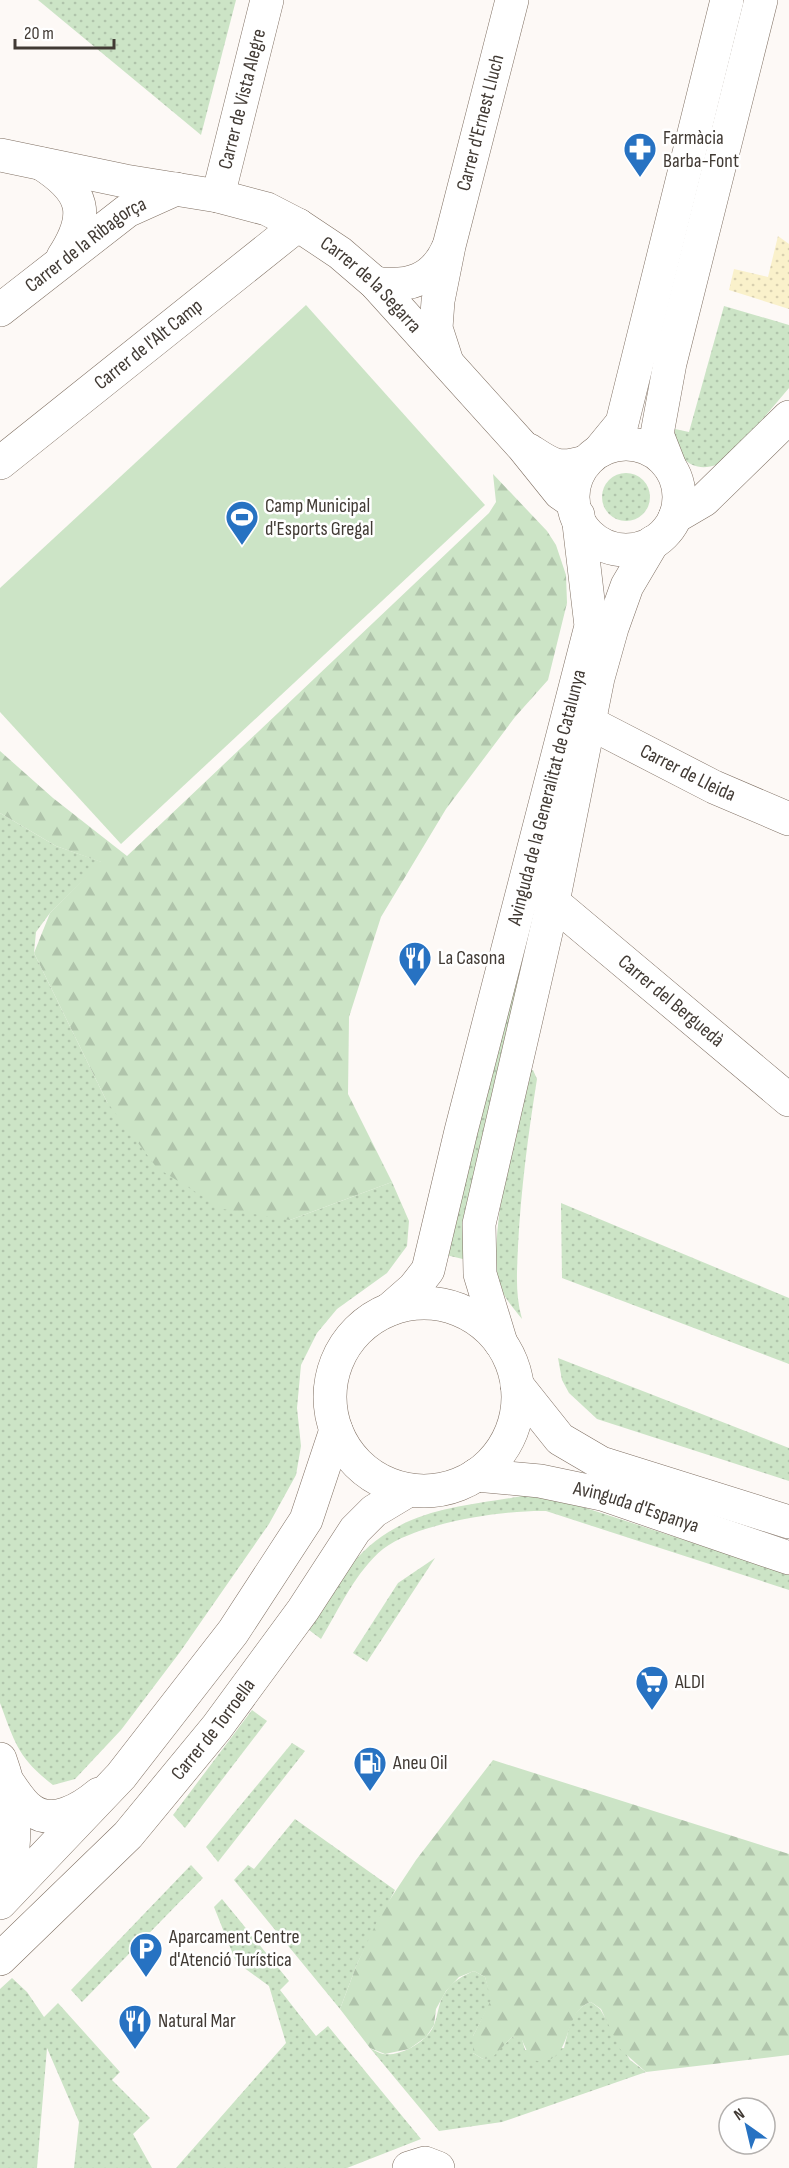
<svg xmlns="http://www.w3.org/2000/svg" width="789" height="2168" viewBox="0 0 789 2168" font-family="'Sofia Sans Condensed',sans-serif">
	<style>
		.grass { fill: url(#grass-dots) }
		.forest { fill: url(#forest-firs) }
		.sand { fill: url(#sand-dots) }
		.pitch { fill: #cce4c6 }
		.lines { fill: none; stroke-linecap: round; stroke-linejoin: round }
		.street-casing { stroke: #7f6f62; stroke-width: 34 }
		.secondary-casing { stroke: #7f6f62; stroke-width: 34 }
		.street { stroke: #fff; stroke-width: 33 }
		.secondary { stroke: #fff; stroke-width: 33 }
		.labels { text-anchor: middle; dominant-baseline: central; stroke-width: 5; stroke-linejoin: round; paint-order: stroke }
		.street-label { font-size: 20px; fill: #413a34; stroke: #fff }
		.poi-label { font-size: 20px; fill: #413a34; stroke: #fff; text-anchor: start }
	</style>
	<defs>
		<pattern id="grass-dots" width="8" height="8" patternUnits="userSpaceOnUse" patternTransform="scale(1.5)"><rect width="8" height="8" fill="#cce4c6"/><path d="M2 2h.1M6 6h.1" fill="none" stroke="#b0c4ab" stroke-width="1.8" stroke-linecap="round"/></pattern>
		<pattern id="forest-firs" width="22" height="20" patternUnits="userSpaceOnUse" patternTransform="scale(1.5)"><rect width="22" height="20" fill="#cce4c6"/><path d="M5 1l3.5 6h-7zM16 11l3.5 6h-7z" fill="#b0c4ab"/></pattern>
		<pattern id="sand-dots" width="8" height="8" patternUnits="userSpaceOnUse" patternTransform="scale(1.5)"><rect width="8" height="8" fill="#faf1cb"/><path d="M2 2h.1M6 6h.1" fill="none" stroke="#d8cfaf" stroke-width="1.8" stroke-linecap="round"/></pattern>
	</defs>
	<rect width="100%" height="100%" fill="#fdf9f6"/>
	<!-- grass -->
	<g class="grass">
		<path d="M 38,0 L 236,0 L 201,135 Z"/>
		<path d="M 724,306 L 789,325 L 789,388 L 731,456 C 703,479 673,465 675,429 L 689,432 Z"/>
		<circle cx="626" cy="497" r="24"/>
		<path d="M 0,813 L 56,846 L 102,862 L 50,913 L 36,932 L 34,953 L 107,1102 L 290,1220 L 392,1182 L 409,1221 L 407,1246 L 387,1273 L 337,1309 L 317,1333 L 301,1365 L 297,1408 L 301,1446 L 296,1475 L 269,1524 L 180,1652 L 121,1730 L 75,1779 L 53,1785 C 18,1758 15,1743 0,1703 Z"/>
		<path d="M 546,875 L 467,1260 L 446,1255 L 483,1073 Z"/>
		<path d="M 533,1070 L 537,1079 C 528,1135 521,1189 518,1246 C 517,1271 515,1295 522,1319 C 515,1310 506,1300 501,1289 C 484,1249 517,1117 527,1071 Z"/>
		<path d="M 561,1203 L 789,1298 L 789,1364 L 562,1278 Z"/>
		<path d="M 558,1358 L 789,1448 L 789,1481 L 597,1419 L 569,1393 L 562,1380 Z"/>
		<path d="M 528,1495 L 549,1496 L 789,1574 L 789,1590 L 546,1511 C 503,1510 417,1523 383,1549 C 356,1571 339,1609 321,1639 L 309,1630 C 322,1610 333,1586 349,1567 C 399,1507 457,1508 528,1495 Z"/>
		<path d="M 435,1558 L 367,1662 L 353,1653 L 398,1583 Z"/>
		<path d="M 252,1710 L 267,1721 L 185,1828 L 173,1815 Z"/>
		<path d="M 292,1743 L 305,1751 L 218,1862 L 206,1847 Z"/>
		<path d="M 295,1819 L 395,1890 L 357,1964 L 340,2009 L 234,1880 L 248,1865 L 254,1869 Z"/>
		<path d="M 191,1865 L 203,1878 L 82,2002 L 71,1990 Z"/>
		<path d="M 222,1899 L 289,1981 L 280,1990 L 316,2036 L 328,2026 L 421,2139 L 347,2168 L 176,2168 L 286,2043 L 269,1986 L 236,1962 L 214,1907 Z"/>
		<path d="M 474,1971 L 485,1977 L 492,2000 L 473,2036 L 473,2053 L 483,2059 L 492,2057 L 512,2037 L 522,2039 L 525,2050 L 564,2048 C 569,2029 571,2009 591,2002 L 600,2009 L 630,2060 L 646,2072 L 502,2122 L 439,2131 L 370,2048 C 374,2050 379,2053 383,2054 C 401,2057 428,2041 434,2025 C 439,2012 438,2001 447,1990 C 454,1980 463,1976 474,1971 Z"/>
		<path d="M 12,1978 L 27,1992 L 44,2017 L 58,2003 L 120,2072 L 112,2080 L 150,2118 L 133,2134 L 152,2168 L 74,2168 L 79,2122 L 47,2048 L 37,2168 L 0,2168 L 0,1989 Z"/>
	</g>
	<!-- forest -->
	<g class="forest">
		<path d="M 493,474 L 547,531 L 556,545 L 566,575 L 567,603 L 548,680 L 515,717 L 446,809 L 381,917 L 349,1017 L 348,1094 L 392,1182 L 290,1220 L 223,1209 L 157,1168 L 107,1102 L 34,953 L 50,913 L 101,862 L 56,846 L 0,813 L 0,751 L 53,798 L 127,856 L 489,513 L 496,502 Z"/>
		<path d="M 493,1760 L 789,1854 L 789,2055 L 646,2072 L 620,2049 L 601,2009 L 591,2002 C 559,2012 576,2070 531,2060 L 522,2040 L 512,2037 L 492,2058 L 483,2059 L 473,2053 L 473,2036 L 491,2000 L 485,1977 L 474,1971 L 459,1977 L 446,1991 L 436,2009 L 434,2025 L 426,2037 L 409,2049 L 385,2054 L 370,2048 L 340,2009 L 357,1964 L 381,1913 L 416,1860 Z"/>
	</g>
	<!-- sand -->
	<path class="sand" d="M 778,236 L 789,244 L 789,309 L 729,290 L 734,269 L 768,277 Z"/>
	<!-- pitch -->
	<path class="pitch" d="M 306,305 L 485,505 L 121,844 L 0,712 L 0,588 Z"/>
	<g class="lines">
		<defs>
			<g id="street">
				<path id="s1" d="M 0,155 L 125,181 L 218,196 L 267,209 L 298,225 L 340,253 L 375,283 L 523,447 L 560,493 L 573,502"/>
				<path d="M 42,164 C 84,191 91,214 63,257"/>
				<path id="s2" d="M 218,196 L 267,0"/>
				<path d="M 375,283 C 409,288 434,280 448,248"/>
				<path id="s3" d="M 0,310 L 127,211 L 176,189"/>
				<path id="s4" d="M 446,359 L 436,328 L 438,301 L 449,246 L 512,0"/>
				<path d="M 529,450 C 552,465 557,470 585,462"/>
				<path id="s5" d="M 0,463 L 298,225"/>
				<path d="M 675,517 L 704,500 L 789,417"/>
				<path id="s6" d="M 588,722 L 714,787 L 789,819"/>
				<path id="s7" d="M 553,902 L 789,1100"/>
				<path d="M 0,1759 C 17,1806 20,1852 0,1899"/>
				<path d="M 9,1784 C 15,1792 22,1804 31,1810 C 53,1826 81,1809 99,1794"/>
				<path d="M 409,2168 L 425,2163 L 438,2168"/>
			</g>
			<g id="secondary">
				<circle cx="626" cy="497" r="53"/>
				<path d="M 599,451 L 622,423 L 727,0"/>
				<path d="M 670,467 L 657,434 L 670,363 L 761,0"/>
				<circle cx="424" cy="1397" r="94"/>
				<path id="s8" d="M 390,1309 L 414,1288 L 428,1270 L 461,1131 L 591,626 L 578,515"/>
				<path d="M 501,1343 L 480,1274 L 479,1224 L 553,902 L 598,678 L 612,628 L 627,586 L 653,542"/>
				<path d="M 517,1385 L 560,1439 L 601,1463 L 789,1522"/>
				<path id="s9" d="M 476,1475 L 540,1481 L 602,1494 L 789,1558"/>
				<path d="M 0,1903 L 121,1776 L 233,1632 L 306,1520 L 336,1430"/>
				<path id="s10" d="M 0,1959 L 128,1835 L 217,1727 L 303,1610 L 355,1530 L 374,1511 L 409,1490"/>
			</g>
		</defs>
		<!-- street casing -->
		<use href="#street" class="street-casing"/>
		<!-- secondary casing -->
		<use href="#secondary" class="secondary-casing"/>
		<!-- street -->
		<use href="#street" class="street"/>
		<!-- secondary -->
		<use href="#secondary" class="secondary"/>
	</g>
	<!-- icons -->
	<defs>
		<symbol id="pharmacy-pin" viewBox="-11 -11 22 30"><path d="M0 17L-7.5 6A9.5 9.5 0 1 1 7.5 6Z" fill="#2772c2" stroke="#fff"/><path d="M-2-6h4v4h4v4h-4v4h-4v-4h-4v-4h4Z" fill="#fff"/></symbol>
		<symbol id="stadium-pin" viewBox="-11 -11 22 30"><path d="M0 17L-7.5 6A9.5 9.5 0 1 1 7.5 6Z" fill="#2772c2" stroke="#fff"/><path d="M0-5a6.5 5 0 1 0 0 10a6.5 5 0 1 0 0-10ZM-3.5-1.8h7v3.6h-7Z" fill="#fff"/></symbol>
		<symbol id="restaurant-pin" viewBox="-11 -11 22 30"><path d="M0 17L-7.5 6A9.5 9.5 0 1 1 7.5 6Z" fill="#2772c2" stroke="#fff"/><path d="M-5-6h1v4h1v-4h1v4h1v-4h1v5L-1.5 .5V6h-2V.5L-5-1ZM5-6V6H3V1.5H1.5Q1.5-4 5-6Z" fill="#fff"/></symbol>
		<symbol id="supermarket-pin" viewBox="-11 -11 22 30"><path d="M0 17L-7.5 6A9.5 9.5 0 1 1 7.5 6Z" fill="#2772c2" stroke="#fff"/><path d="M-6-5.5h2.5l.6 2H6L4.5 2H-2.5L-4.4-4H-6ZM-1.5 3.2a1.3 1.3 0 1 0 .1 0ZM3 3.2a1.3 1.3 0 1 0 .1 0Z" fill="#fff"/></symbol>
		<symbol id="fuel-pin" viewBox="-11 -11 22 30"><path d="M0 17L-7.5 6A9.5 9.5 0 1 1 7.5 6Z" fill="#2772c2" stroke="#fff"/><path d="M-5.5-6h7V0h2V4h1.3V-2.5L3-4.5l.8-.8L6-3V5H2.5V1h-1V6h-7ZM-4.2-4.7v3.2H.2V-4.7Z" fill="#fff"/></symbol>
		<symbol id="parking-pin" viewBox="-11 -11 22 30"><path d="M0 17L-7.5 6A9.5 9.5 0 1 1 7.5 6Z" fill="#2772c2" stroke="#fff"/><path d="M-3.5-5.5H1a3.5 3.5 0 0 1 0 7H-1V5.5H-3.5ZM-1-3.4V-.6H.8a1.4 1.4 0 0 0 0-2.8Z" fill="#fff"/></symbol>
	</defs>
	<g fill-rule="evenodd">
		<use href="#pharmacy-pin" x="621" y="130" width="38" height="52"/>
		<use href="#stadium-pin" x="223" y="498" width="38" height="52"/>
		<use href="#restaurant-pin" x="396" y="939" width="38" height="52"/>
		<use href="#supermarket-pin" x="633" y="1663" width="38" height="52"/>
		<use href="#fuel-pin" x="351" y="1744" width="38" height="52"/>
		<use href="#parking-pin" x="127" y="1930" width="38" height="52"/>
		<use href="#restaurant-pin" x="116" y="2002" width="38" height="52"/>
	</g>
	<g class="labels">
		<!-- street labels -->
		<g class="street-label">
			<text stroke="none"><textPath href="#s2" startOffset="100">Carrer de Vista Alegre</textPath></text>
			<text stroke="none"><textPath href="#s4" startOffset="243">Carrer d'Ernest Lluch</textPath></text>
			<text stroke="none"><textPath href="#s3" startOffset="108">Carrer de la Ribagorça</textPath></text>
			<text stroke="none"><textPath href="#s1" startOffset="402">Carrer de la Segarra</textPath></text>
			<text stroke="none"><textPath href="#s5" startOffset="190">Carrer de l'Alt Camp</textPath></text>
			<text stroke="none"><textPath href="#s6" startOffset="112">Carrer de Lleida</textPath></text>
			<text stroke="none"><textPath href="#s8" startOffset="542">Avinguda de la Generalitat de Catalunya</textPath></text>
			<text stroke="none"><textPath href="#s7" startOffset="154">Carrer del Berguedà</textPath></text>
			<text stroke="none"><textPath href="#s9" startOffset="164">Avinguda d'Espanya</textPath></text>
			<text stroke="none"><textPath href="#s10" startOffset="314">Carrer de Torroella</textPath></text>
		</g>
		<!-- poi labels -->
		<g class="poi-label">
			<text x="663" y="138">Farmàcia<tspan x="663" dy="23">Barba-Font</tspan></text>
			<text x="265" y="506">Camp Municipal<tspan x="265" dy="23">d'Esports Gregal</tspan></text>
			<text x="438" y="958">La Casona</text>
			<text x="675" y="1682">ALDI</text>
			<text x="393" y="1763">Aneu Oil</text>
			<text x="169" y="1937">Aparcament Centre<tspan x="169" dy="23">d'Atenció Turística</tspan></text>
			<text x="158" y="2021">Natural Mar</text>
		</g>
	</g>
	<!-- north arrow -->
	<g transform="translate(747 2126) rotate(326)"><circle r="28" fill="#ffffff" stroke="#b3b0ae" stroke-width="1.5"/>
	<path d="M0-4.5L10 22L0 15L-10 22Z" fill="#2772c2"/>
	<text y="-9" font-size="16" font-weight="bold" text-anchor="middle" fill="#413a34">N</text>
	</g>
	<!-- scale -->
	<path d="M15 39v9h99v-9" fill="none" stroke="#413a34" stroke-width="3"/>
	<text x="24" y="39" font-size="18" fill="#413a34" stroke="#ffffff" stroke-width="4.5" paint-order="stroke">20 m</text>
</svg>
